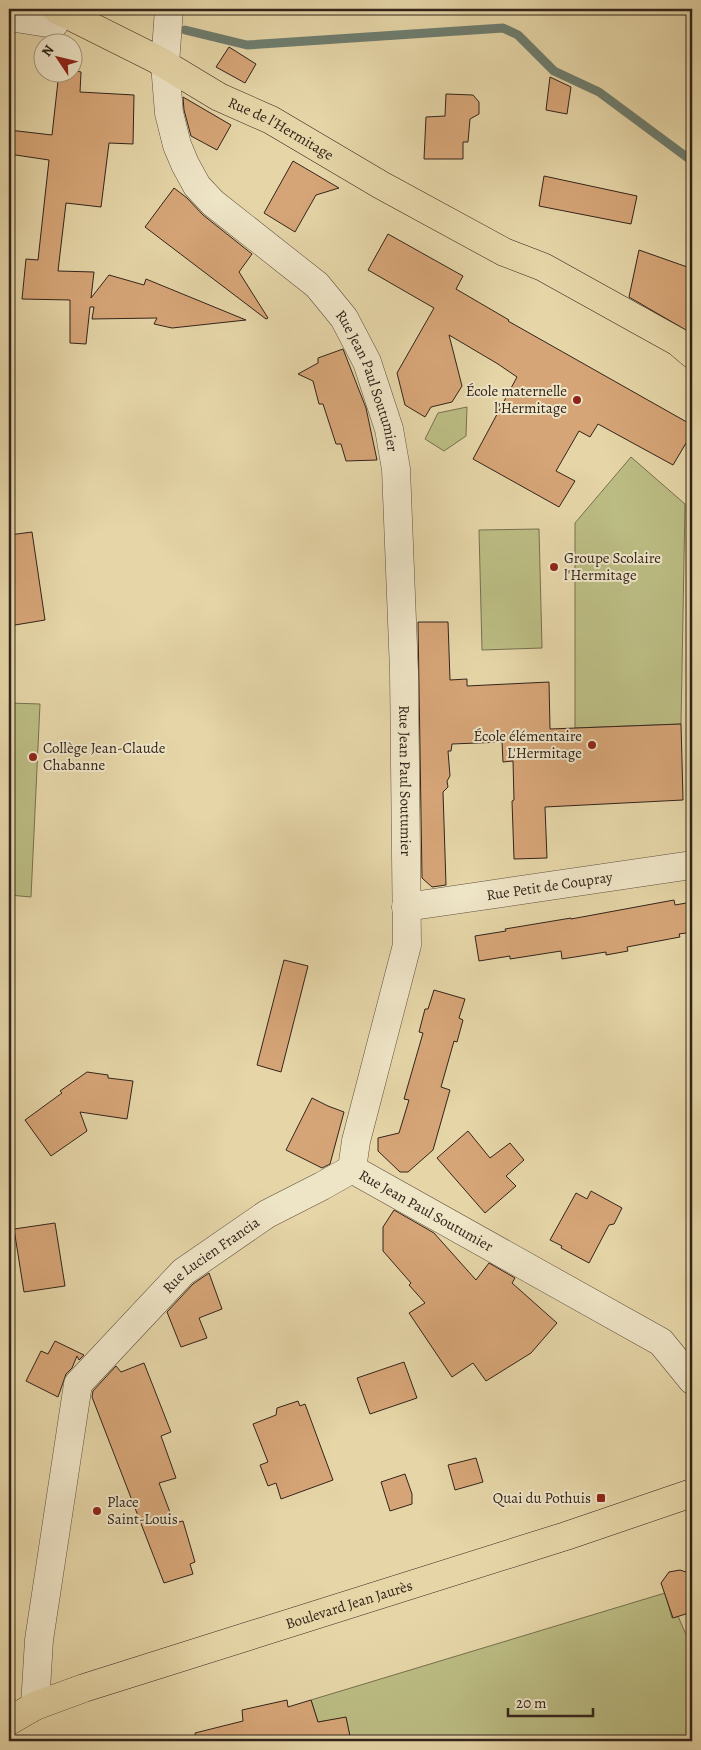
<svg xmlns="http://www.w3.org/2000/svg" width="701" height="1750" viewBox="0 0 701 1750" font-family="Alegreya,serif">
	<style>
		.green { fill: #bbbc83; stroke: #77704f }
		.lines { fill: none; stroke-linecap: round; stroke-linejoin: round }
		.stream { stroke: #6e7d6f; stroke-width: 9 }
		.building { fill: #d6a577; stroke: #33241b }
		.minor-casing { stroke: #60503e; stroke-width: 29 }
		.major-casing { stroke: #33241b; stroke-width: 29 }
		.minor { stroke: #eee4c6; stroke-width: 28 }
		.major { stroke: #e5d5a7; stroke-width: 28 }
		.poi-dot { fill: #8f2418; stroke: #eee4c6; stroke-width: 2 }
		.labels { text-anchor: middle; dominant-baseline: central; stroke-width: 4; stroke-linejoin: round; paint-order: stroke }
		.street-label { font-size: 15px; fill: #33241b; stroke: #eee4c6 }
		.poi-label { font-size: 15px; fill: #33241b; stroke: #eee4c6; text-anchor: end }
	</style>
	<rect width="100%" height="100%" fill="#e5d5a7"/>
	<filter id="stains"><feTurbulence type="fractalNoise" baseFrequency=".004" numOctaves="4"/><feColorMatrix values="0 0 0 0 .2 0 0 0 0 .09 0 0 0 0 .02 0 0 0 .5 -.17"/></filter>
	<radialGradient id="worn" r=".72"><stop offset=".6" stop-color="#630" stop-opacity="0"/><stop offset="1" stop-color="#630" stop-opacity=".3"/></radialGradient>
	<!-- green -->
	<g class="green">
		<path d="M 467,407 L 466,436 L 444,451 L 425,439 L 438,413 Z"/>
		<path d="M 631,457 L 685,504 L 681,724 L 575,728 L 575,523 Z"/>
		<path d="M 539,529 L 542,648 L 482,650 L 479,530 Z"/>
		<path d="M 9,703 L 40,704 L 31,897 L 9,895 Z"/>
		<path d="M 665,1593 L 672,1618 L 678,1616 L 687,1637 L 691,1636 L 692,1639 L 692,1741 L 351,1741 L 346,1718 L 318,1722 L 311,1700 Z"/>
	</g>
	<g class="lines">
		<!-- stream -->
		<path class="stream" d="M 185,30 L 247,45 L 503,28 L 518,35 L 554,71 L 599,92 L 692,161"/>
	</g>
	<!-- building -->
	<g class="building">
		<path d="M 229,47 L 256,64 L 245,83 L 216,67 Z"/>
		<path d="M 72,70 L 81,72 L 80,92 L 134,95 L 133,144 L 109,143 L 101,207 L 66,203 L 58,271 L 94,272 L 91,298 L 109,275 L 144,285 L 146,279 L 246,320 L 172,328 L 154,324 L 157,318 L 92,319 L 94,307 L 90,307 L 86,344 L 70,343 L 70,300 L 22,299 L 26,259 L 38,260 L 49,160 L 9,154 L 9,130 L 52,135 L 59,72 L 72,72 Z"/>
		<path d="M 550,77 L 571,87 L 567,114 L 546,110 Z"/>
		<path d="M 446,94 L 473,95 L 479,102 L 479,114 L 470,119 L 468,142 L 463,142 L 463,159 L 424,159 L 426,117 L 445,116 Z"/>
		<path d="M 183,97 L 231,125 L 217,150 L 191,136 L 184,110 Z"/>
		<path d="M 293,161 L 339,188 L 316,195 L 295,232 L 264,213 Z"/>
		<path d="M 544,176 L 637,196 L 631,224 L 539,206 Z"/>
		<path d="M 174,188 L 187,198 L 203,215 L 252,254 L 239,272 L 268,318 L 266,319 L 145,227 Z"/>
		<path d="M 388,234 L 463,276 L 456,289 L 509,320 L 508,321 L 692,425 L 692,433 L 673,465 L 598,424 L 590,437 L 579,431 L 556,471 L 575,481 L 559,507 L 473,459 L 517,377 L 498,364 L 449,335 L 462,386 L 452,402 L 431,407 L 425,417 L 405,405 L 397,373 L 434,308 L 368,270 Z"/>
		<path d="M 639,250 L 690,268 L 691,333 L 629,297 Z"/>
		<path d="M 343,349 L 366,408 L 377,460 L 346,461 L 341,444 L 336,444 L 323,404 L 319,404 L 313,381 L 298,374 L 318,363 L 318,358 Z"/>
		<path d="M 32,532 L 45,620 L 9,626 L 9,535 Z"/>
		<path d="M 418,622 L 448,622 L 450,680 L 467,679 L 467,686 L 549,682 L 550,729 L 681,724 L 683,800 L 545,807 L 547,858 L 514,859 L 512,801 L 514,800 L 513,761 L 503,762 L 502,742 L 452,744 L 451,751 L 448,751 L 450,776 L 447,781 L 448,787 L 443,792 L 446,885 L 432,887 L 422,878 Z"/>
		<path d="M 674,900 L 675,905 L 692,902 L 692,932 L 679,934 L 680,937 L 627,947 L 628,951 L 606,955 L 606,952 L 562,959 L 561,951 L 510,959 L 510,956 L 479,961 L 475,936 L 506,931 L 505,929 L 571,918 L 571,919 Z"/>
		<path d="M 284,960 L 308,966 L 281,1072 L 257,1065 Z"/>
		<path d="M 434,990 L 465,999 L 459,1018 L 463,1020 L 457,1042 L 454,1041 L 441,1087 L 450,1090 L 433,1150 L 408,1172 L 400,1172 L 378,1151 L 378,1138 L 399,1133 L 409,1100 L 404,1099 L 423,1033 L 419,1032 L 425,1009 L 428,1009 Z"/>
		<path d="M 87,1072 L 108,1075 L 108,1078 L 133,1081 L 127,1119 L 80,1112 L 87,1131 L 51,1156 L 25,1120 L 62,1093 L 60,1091 Z"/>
		<path d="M 312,1098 L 328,1106 L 344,1112 L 330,1164 L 322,1168 L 286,1150 Z"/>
		<path d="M 468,1131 L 490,1158 L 510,1143 L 524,1160 L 506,1176 L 516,1186 L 485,1213 L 437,1158 Z"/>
		<path d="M 591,1191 L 622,1208 L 614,1224 L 609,1225 L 589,1263 L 561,1248 L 562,1246 L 550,1240 L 576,1193 L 587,1199 Z"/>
		<path d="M 394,1210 L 434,1233 L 476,1280 L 489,1263 L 515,1278 L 512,1283 L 557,1323 L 531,1353 L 486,1381 L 473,1363 L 452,1377 L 409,1313 L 425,1303 L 409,1285 L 411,1283 L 383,1251 L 383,1227 Z"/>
		<path d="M 55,1223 L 65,1286 L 24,1292 L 14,1229 Z"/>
		<path d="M 209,1273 L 222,1309 L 199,1318 L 207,1338 L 181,1347 L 167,1312 L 193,1284 Z"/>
		<path d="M 55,1341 L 84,1355 L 79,1360 L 77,1356 L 72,1368 L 66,1374 L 58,1397 L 26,1381 L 41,1351 L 48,1354 Z"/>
		<path d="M 404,1362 L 417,1398 L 370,1414 L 357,1378 Z"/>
		<path d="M 144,1363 L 171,1432 L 161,1436 L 176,1478 L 159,1483 L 174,1523 L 183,1521 L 195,1562 L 190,1564 L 193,1574 L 164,1583 L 92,1397 L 93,1391 L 116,1366 L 121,1372 Z"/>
		<path d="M 298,1401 L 300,1406 L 305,1404 L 333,1480 L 281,1499 L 276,1483 L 268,1486 L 260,1465 L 268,1462 L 253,1424 L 276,1415 L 277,1408 Z"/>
		<path d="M 476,1458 L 483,1482 L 455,1490 L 448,1465 Z"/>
		<path d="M 405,1474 L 412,1494 L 412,1504 L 390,1511 L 381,1482 Z"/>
		<path d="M 680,1570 L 692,1574 L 692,1612 L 673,1618 L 661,1583 L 669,1572 Z"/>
		<path d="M 287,1700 L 288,1707 L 311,1700 L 318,1722 L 346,1717 L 351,1741 L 196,1741 L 195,1733 L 243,1721 L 242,1710 Z"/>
	</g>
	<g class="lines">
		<defs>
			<g id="minor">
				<path id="s1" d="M 169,9 L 165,64 L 169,113 L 177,145 L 185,164 L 197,186 L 213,203 L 317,285 L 344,318 L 367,362 L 389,429 L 396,469 L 404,671 L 407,945 L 356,1141 L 352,1169 L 661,1342 L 692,1380"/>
				<path d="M 9,17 L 54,24 L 62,12"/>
				<path id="s2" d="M 406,907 L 692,865"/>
				<path id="s3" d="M 35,1706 L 39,1640 L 78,1384 L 183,1272 L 267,1214 L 322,1186 L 352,1169"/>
			</g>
			<g id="major">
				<path id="s4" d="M 56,9 L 156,59 L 219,97 L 271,120 L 381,185 L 504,252 L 543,267 L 678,342 L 692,354"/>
				<path id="s5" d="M 9,1721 L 35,1706 L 84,1688 L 566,1536 L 692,1493"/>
			</g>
		</defs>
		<!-- minor casing -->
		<use href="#minor" class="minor-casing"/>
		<!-- major casing -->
		<use href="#major" class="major-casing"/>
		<!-- minor -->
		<use href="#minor" class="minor"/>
		<!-- major -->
		<use href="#major" class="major"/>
	</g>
	<!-- markers -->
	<g class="poi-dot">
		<circle cx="577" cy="400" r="5"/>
		<circle cx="554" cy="567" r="5"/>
		<circle cx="592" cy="745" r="5"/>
		<circle cx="33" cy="757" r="5"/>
		<rect x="596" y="1493" width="10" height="10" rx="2.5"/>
		<circle cx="97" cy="1511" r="5"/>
	</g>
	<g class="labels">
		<!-- street labels -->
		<g class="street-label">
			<text stroke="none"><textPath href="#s4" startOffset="255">Rue de l'Hermitage</textPath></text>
			<text stroke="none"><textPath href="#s1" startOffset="449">Rue Jean Paul Soutumier</textPath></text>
			<text stroke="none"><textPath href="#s1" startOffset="854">Rue Jean Paul Soutumier</textPath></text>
			<text stroke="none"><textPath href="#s2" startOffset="145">Rue Petit de Coupray</textPath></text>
			<text stroke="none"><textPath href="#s1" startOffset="1334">Rue Jean Paul Soutumier</textPath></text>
			<text stroke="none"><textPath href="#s3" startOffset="511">Rue Lucien Francia</textPath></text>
			<text stroke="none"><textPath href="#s5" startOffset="360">Boulevard Jean Jaurès</textPath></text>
		</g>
		<!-- poi labels -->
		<g class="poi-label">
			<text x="567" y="391">École maternelle<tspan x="567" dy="17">l'Hermitage</tspan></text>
			<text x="564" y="558" text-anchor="start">Groupe Scolaire<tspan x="564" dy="17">l'Hermitage</tspan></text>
			<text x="582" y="736">École élémentaire<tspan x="582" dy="17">L'Hermitage</tspan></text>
			<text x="43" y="748" text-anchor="start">Collège Jean-Claude<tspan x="43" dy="17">Chabanne</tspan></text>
			<text x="591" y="1498">Quai du Pothuis</text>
			<text x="107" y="1502" text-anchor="start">Place<tspan x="107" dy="17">Saint-Louis</tspan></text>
		</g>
	</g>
	<!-- margin -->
	<rect width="701" height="1750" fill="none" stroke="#e5d5a7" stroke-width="30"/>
	<rect x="10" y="10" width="681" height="1730" fill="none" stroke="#33241b" stroke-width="2.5"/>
	<rect x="15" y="15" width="671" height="1720" fill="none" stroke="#33241b"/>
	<!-- north arrow -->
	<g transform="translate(58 58) rotate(305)"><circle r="24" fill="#eee4c6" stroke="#a39782"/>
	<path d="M0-4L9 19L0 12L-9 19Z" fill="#8f2418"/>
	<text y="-8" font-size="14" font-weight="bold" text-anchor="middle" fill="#33241b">N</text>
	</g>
	<!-- scale -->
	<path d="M508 1708v8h85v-8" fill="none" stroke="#33241b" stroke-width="2.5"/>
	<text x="516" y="1708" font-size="15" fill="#33241b" stroke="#eee4c6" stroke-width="4" paint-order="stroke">20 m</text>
	<rect width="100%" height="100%" filter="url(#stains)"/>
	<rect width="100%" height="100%" fill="url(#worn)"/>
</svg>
